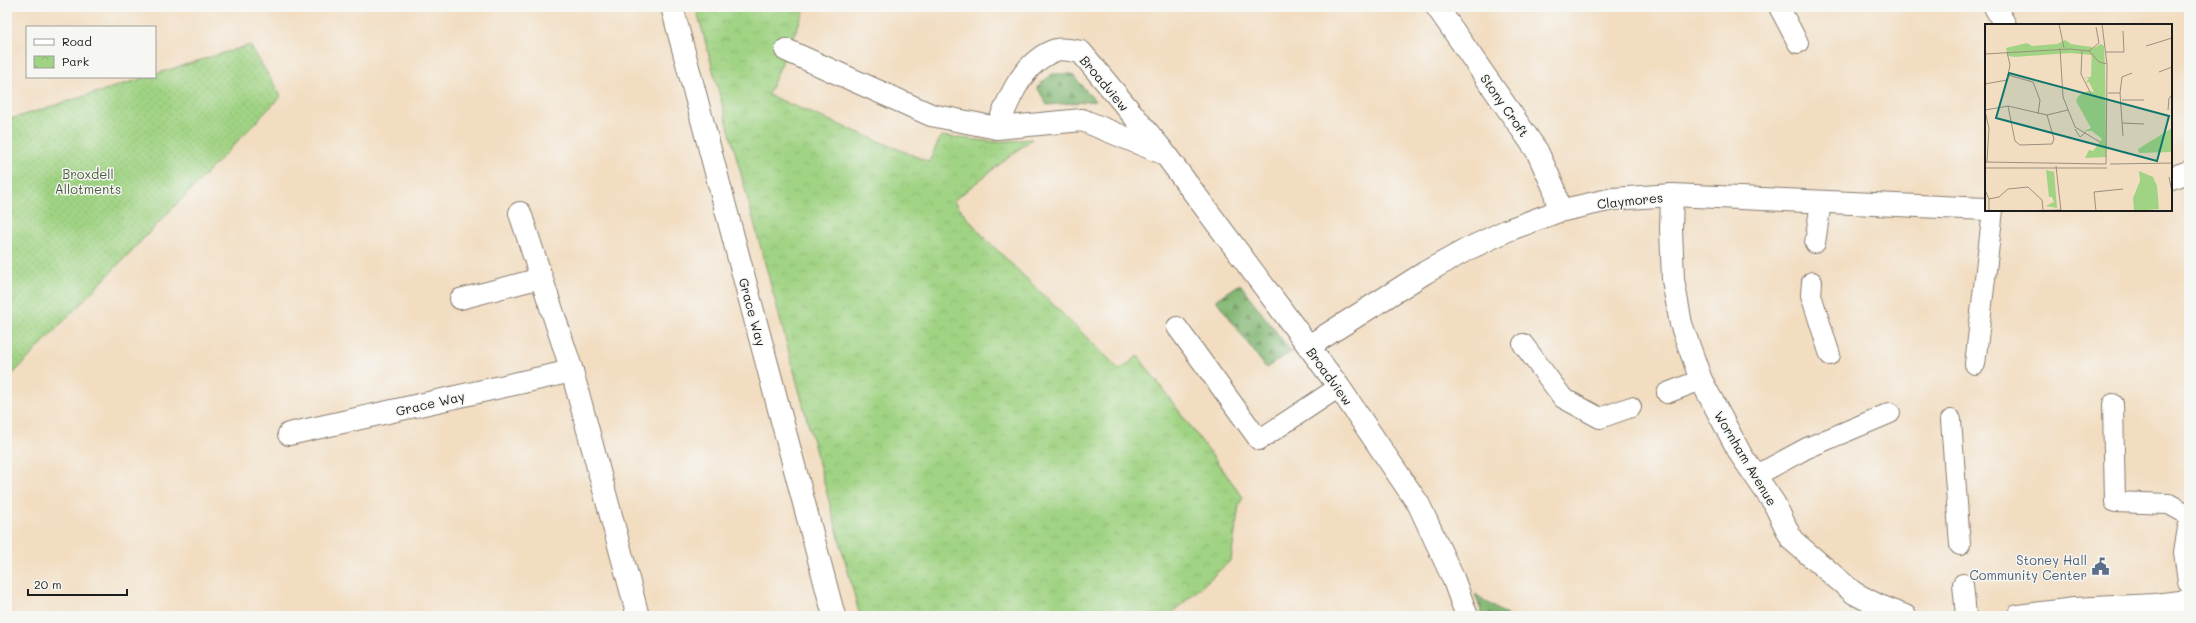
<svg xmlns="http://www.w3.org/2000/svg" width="2196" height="623" viewBox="0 0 2196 623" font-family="Mali,sans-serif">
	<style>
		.forest { fill: url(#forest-firs); stroke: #4e6846 }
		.park { fill: url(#park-crowns); stroke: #5e7850 }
		.garden { fill: url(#garden-dots); stroke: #5e7850 }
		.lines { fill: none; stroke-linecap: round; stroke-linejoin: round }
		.service-casing { stroke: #877c6e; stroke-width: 22 }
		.minor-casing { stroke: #877c6e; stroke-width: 24 }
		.tertiary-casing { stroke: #877c6e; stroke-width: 24 }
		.service { stroke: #fff; stroke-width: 20 }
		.minor { stroke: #fff; stroke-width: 22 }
		.tertiary { stroke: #fff; stroke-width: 22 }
		.labels { text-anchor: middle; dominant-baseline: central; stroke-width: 3; stroke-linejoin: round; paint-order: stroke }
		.street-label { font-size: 13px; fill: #1c1c1c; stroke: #f6f6f2 }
		.park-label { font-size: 13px; fill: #4a5c40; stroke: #f6f6f2 }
		.service-label { font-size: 13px; fill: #4e5e75; stroke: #f6f6f2; text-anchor: end }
		.inset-road { fill: none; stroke: #9c907f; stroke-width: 1 }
		.view { fill: #0f766e; fill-opacity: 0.15; stroke: #0f766e; stroke-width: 2 }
		.inset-edge { fill: none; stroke: #1c1c1c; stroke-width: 2 }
	</style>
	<defs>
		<pattern id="forest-firs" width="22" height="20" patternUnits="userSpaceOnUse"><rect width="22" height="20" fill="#80b571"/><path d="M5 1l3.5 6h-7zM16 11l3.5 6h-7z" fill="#68925c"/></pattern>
		<pattern id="park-crowns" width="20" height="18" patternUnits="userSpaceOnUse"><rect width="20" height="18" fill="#a0d383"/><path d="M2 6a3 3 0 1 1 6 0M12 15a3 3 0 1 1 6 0" fill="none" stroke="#89b571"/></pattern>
		<pattern id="garden-dots" width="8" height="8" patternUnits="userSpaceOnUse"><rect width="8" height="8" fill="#a0d383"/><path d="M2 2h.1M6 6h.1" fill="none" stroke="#89b571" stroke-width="1.8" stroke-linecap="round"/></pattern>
	</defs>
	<rect width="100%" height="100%" fill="#f6f6f2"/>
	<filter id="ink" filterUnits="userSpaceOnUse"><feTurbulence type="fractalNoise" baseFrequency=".025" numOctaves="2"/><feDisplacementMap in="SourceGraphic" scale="8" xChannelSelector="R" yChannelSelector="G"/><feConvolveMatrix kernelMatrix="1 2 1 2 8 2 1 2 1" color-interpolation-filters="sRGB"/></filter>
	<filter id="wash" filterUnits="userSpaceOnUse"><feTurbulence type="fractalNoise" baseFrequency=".012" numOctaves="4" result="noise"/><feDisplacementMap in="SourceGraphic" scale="16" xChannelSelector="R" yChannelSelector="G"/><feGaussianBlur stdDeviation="0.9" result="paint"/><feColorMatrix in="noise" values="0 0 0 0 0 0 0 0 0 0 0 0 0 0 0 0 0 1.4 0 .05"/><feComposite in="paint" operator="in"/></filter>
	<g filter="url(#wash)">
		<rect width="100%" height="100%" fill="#f2ddc1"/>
		<!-- forest -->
		<g class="forest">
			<path d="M 1052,74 L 1072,74 L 1095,101 L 1047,105 L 1037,87 Z"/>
			<path d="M 1240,284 L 1291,352 L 1266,368 L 1216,300 Z"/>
			<path d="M 1475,594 L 1508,616 L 1483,616 Z"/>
		</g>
		<!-- park -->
		<path class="park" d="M 696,7 L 806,7 L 768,95 L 929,162 L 941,136 L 997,142 L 1032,139 L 953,201 L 983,236 L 1120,370 L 1138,356 L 1243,497 L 1239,505 L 1231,560 L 1169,616 L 860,616 Z"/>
		<!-- garden -->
		<path class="garden" d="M 250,45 L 281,96 L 7,380 L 7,120 L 147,77 L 155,77 L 155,74 Z"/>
	</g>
	<g filter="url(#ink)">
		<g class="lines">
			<defs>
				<g id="service">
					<path d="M 1779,7 L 1798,43"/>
					<path d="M 1815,243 L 1821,202"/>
					<path d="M 1812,282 L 1811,295 L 1830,355"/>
					<path d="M 460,299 L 541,278"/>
					<path d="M 1177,327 L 1259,440 L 1339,387"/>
					<path d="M 1523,344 L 1563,398 L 1600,418 L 1631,407"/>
					<path d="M 1975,364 L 1993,210"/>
					<path d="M 1667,393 L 1701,380"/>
					<path d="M 2113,404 L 2115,502 L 2169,504 L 2189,515"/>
					<path d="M 1951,420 L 1960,545"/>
					<path d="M 1757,475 L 1807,448 L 1890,413"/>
					<path d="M 1963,584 L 1966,616"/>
				</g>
				<g id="minor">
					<path d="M 1437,7 L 1537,151 L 1554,188 L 1559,211"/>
					<path d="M 1995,7 L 2005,25"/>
					<path d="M 786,50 L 931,115 L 997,128 L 1082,120 L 1165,154 L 1339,387 L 1419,505 L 1453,578 L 1467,616"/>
					<path d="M 997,128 C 1009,98 1023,61 1056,50 C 1063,48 1074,51 1081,52 L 1163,151"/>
					<path d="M 2171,178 L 2189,172"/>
					<path d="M 1672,195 L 1671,228 L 1673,280 L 1681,324 L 1701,380 L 1741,455 L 1774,503 L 1792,540 L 1854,593 L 1877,605 L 1905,616"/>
					<path d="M 520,213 L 572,371 L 638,616"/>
					<path d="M 1309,346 L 1426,272 L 1468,249 L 1508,230 L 1559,211 L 1613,199 L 1672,195 L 1986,209"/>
					<path d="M 289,434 L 572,371"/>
					<path d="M 2189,528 L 2185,552 L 2189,582"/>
					<path d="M 2018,616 L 2074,609 L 2154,605 L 2189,601"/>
				</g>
				<path id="tertiary" d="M 672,7 L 834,616"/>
			</defs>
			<!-- service casing -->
			<use href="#service" class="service-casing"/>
			<!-- minor casing -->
			<use href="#minor" class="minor-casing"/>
			<!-- tertiary casing -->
			<use href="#tertiary" class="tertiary-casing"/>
			<!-- service -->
			<use href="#service" class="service"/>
			<!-- minor -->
			<use href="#minor" class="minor"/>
			<!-- tertiary -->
			<use href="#tertiary" class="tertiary"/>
		</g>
	</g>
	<!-- icons -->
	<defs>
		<symbol id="civic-bare" viewBox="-9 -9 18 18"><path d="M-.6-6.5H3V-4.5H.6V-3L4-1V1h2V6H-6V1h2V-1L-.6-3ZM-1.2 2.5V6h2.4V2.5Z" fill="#5c6f8a" stroke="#f6f6f2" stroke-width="2.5" paint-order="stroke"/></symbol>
	</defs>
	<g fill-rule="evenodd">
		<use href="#civic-bare" x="2088" y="554" width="25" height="25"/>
	</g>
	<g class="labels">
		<!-- street labels -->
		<g class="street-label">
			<text transform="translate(1105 83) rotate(50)">Broadview</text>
			<text transform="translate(1505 105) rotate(55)">Stony Croft</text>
			<text transform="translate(1630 200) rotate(-6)">Claymores</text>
			<text transform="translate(753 312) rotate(75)">Grace Way</text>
			<text transform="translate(1330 376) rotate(54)">Broadview</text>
			<text transform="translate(430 403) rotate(-13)">Grace Way</text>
			<text transform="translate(1746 458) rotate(59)">Wornham Avenue</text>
		</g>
		<!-- park labels -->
		<g class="park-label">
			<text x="88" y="173">Broxdell<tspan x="88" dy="15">Allotments</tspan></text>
		</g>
		<!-- service labels -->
		<g class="service-label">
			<text x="2087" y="559">Stoney Hall<tspan x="2087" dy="15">Community Center</tspan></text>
		</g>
	</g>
	<!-- overview -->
	<g transform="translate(1985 24)">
		<rect width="187" height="187" fill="#f2ddc1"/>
		<path d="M 80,16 L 86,20 L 107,23 L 107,31 L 85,29 L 30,33 L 23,32 L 21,24 L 42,19 L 47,22 L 72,20 ZM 61,146 L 69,148 L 72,184 L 61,182 L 69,178 L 67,173 L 64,173 Z" fill="#a0d383"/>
		<path d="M 116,20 L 119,22 L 120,43 L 121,133 L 100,134 L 104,126 L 108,127 L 117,115 L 107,107 L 99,107 L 106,104 L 91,77 L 93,72 L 103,67 L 109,68 L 104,58 L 101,59 L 104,54 L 99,53 L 106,53 L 107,25 ZM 154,147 L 168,153 L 172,162 L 174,185 L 149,187 L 148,174 L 155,157 Z" fill="#a0d383"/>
		<path d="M 187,104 L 187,128 L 154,129 L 153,125 Z" fill="#a0d383"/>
		<path class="inset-road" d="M 74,0 L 79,24M 117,0 L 122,40 L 121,140M 161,22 L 187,14M 75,24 L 78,73 L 90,103 L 115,118M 97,26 L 96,50 L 106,70M 104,27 L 114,19 L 111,3M 121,28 L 139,28 L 138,7M 0,30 L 85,25 L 104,27 L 114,38 L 122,40M 174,48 L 187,43M 23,51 L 48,58 L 55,76 L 53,90M 0,60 L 22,56 L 25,41 L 22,28M 123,69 L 135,69 L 137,53 L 147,49M 135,69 L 138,112M 137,76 L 159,76M 23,82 L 30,117 L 35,121 L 67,120 L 69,115 L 62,91M 0,86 L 23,82 L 62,91 L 83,86M 183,86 L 184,74 L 187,71M 0,87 L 4,104 L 2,138M 137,99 L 159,100M 90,105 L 95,113 L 101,108M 0,138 L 121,140M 125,140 L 187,139M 71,142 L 76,187M 0,144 L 122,144M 184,153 L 187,168M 0,166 L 4,175 L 4,187M 4,175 L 14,173 L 23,165 L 43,163 L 57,176 L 58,186M 30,187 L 76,186M 111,187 L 109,168 L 138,165"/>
		<path class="view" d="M 24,49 L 184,92 L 172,137 L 11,94 Z"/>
		<rect width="187" height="187" class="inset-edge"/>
	</g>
	<!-- margin -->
	<rect width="2196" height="623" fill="none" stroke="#f6f6f2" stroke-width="24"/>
	<!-- legend -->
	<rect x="26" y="26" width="130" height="52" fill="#f6f6f2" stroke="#9f9f9c"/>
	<rect x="34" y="39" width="20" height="6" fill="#ffffff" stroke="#9f9f9c"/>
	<text x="62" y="46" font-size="12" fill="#1c1c1c">Road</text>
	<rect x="34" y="56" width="20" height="12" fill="url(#park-crowns)" stroke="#9f9f9c"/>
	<text x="62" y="66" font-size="12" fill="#1c1c1c">Park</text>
	<!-- scale -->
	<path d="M28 589v6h99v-6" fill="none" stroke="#1c1c1c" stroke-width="2"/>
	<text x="34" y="589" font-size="12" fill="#1c1c1c" stroke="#f6f6f2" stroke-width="3" paint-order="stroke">20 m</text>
</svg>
